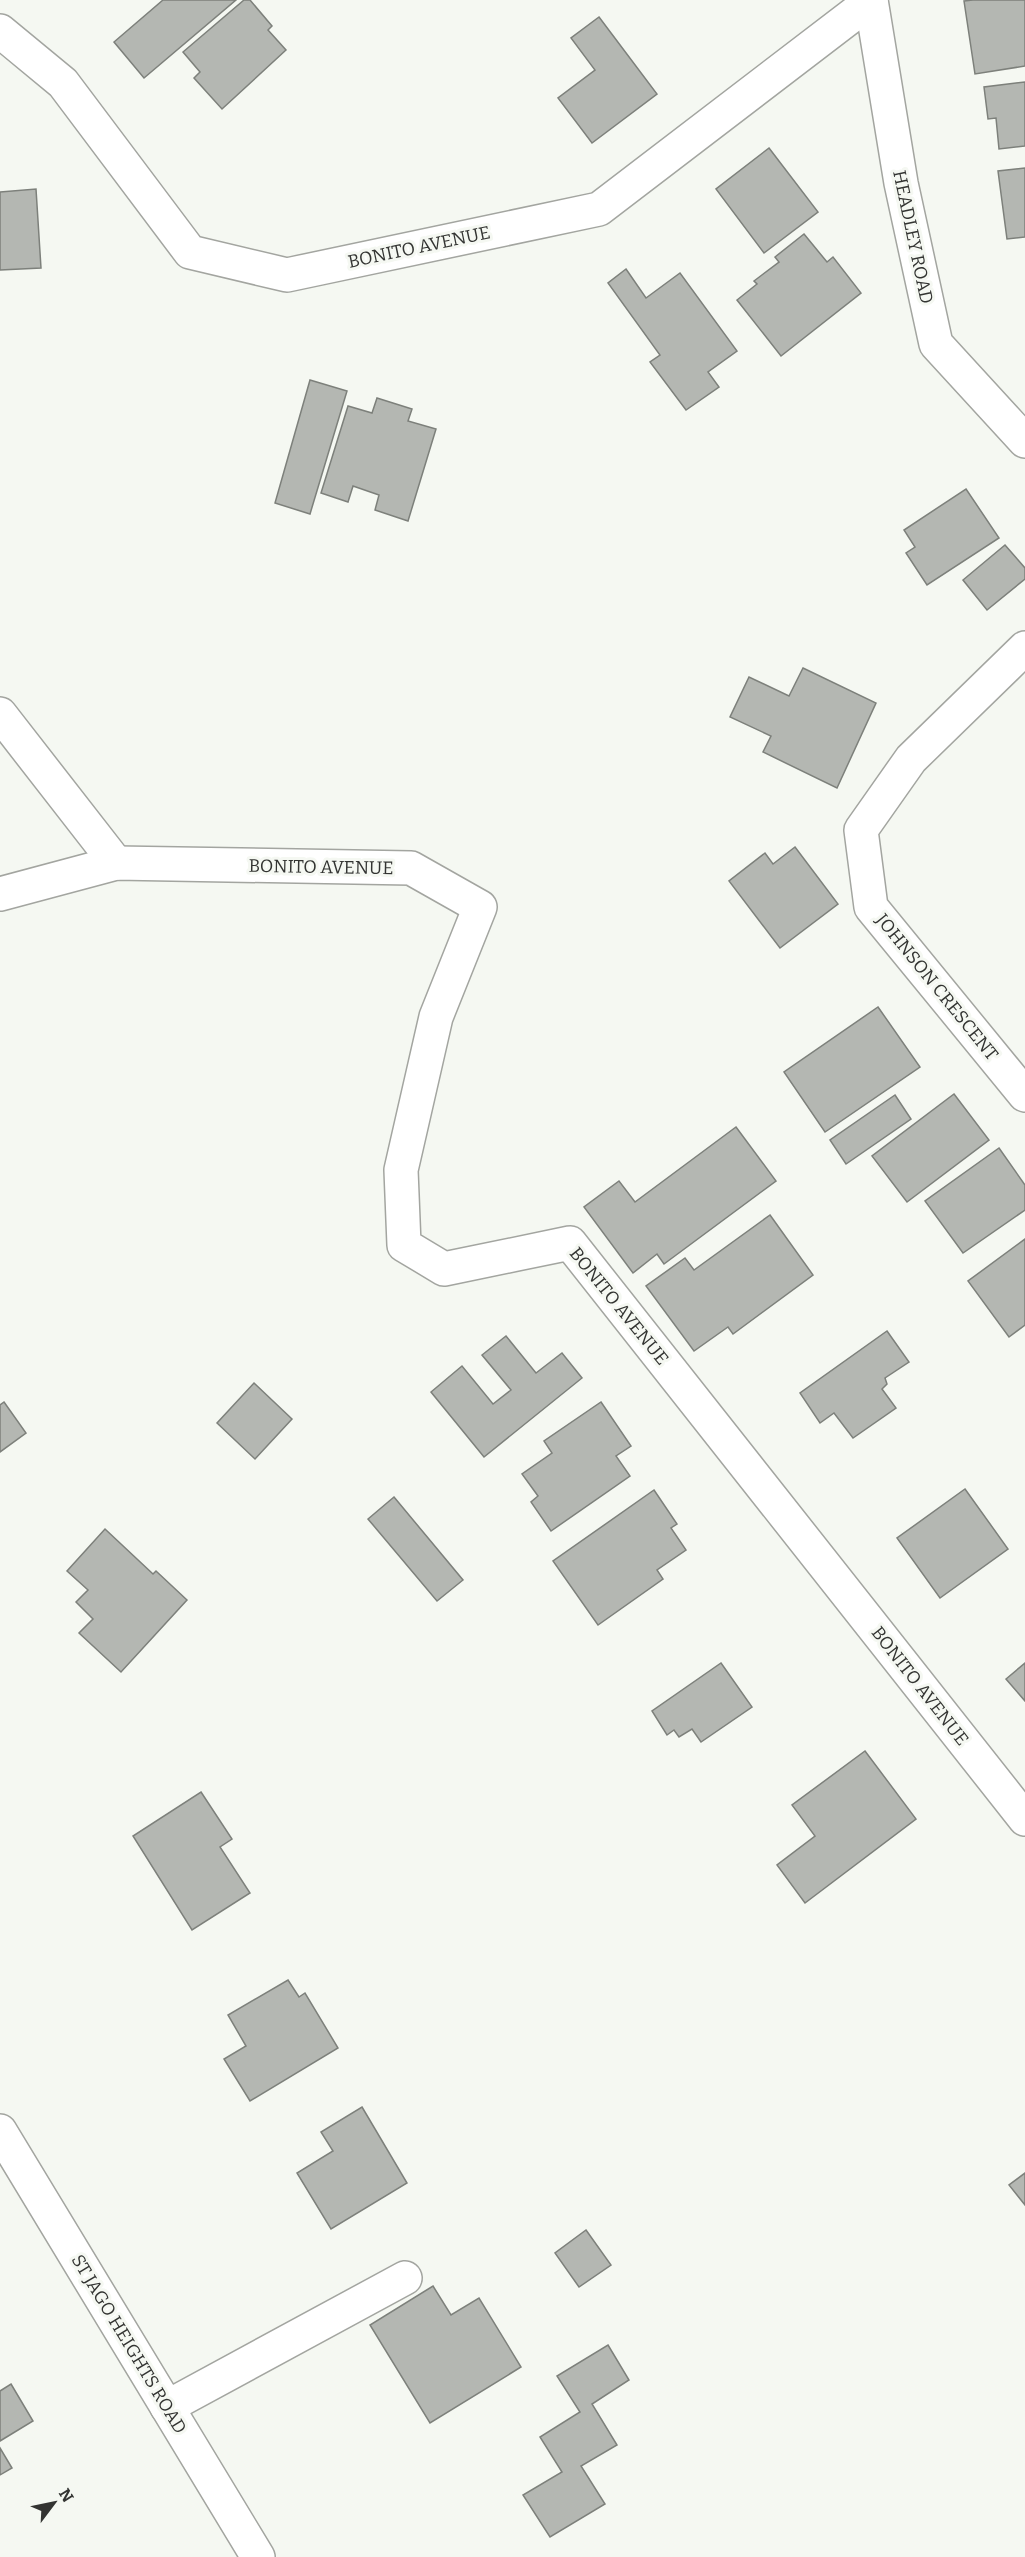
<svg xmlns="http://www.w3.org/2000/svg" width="1025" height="2557" viewBox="0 0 1025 2557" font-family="Bitter,serif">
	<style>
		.building { fill: #b4b7b2; stroke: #7d807b; stroke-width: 1.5 }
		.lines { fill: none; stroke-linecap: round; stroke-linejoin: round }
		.minor-casing { stroke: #a3a5a0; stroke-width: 36 }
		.minor { stroke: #fff; stroke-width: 33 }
		.labels { text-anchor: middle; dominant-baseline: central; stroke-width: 6; stroke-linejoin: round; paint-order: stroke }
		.street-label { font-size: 18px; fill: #333432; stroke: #f5f8f2 }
	</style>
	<rect width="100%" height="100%" fill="#f5f8f2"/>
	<!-- building -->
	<g class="building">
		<path d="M 163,0 L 236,0 L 144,78 L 114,42 Z"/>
		<path d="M 244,0 L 250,0 L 272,26 L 268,30 L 286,50 L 222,109 L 194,78 L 200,72 L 183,52 Z"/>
		<path d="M 973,0 L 1025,0 L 1025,66 L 975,74 L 964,1 Z"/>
		<path d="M 599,17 L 657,94 L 592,143 L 558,98 L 595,70 L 571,38 Z"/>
		<path d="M 1025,82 L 1025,146 L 999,149 L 996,118 L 988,119 L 984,87 Z"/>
		<path d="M 769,148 L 818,212 L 764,253 L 716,189 Z"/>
		<path d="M 1025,168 L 1025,237 L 1007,239 L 998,171 Z"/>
		<path d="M 36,189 L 41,268 L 0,270 L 0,192 Z"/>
		<path d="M 804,234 L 827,262 L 833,257 L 861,293 L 781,356 L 737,300 L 757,284 L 754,281 L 779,262 L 775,257 Z"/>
		<path d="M 626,269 L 646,298 L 680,273 L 737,351 L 708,372 L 719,387 L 686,410 L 650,362 L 660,355 L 608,283 Z"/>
		<path d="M 310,380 L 347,391 L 310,514 L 275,503 Z"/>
		<path d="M 377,398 L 412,409 L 408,421 L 436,429 L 408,521 L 375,510 L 379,495 L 353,486 L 348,502 L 321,493 L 348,406 L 372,413 Z"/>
		<path d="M 966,489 L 999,538 L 927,585 L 906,553 L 915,547 L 904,530 Z"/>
		<path d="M 1005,545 L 1025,568 L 1025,579 L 987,610 L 963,580 Z"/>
		<path d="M 803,668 L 876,703 L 837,788 L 763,752 L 771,736 L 730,717 L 749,677 L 789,696 Z"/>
		<path d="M 795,847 L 838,904 L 780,948 L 729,881 L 765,853 L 773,864 Z"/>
		<path d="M 878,1007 L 920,1067 L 825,1132 L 784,1072 Z"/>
		<path d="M 954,1094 L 989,1140 L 907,1202 L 872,1156 Z"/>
		<path d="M 895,1095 L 911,1119 L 846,1164 L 830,1140 Z"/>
		<path d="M 736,1127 L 776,1181 L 664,1264 L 657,1254 L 633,1273 L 584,1207 L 619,1181 L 635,1202 Z"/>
		<path d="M 999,1148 L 1025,1185 L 1025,1210 L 963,1253 L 925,1201 Z"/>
		<path d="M 770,1215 L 813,1275 L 733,1334 L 728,1327 L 694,1351 L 646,1286 L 685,1258 L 694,1270 Z"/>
		<path d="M 1025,1239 L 1025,1325 L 1009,1337 L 968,1281 Z"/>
		<path d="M 887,1331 L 909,1362 L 885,1378 L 887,1384 L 882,1389 L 896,1408 L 853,1438 L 834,1413 L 820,1423 L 800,1393 Z"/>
		<path d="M 506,1336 L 536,1373 L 562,1353 L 582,1378 L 484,1457 L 431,1392 L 462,1366 L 493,1404 L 511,1390 L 482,1355 Z"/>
		<path d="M 254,1383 L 292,1419 L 255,1459 L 217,1423 Z"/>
		<path d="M 4,1402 L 26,1433 L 0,1452 L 0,1405 Z"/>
		<path d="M 601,1402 L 631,1446 L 616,1456 L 630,1476 L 551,1531 L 531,1502 L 538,1496 L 522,1474 L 552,1453 L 544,1441 Z"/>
		<path d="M 965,1489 L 1008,1549 L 940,1598 L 897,1538 Z"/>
		<path d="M 654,1490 L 677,1524 L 671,1528 L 686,1550 L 657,1570 L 663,1579 L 598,1625 L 553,1561 Z"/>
		<path d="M 394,1497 L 463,1580 L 437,1601 L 368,1519 Z"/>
		<path d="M 105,1529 L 153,1574 L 156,1571 L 187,1600 L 121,1672 L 79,1633 L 93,1619 L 76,1602 L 88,1590 L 67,1571 Z"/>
		<path d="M 721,1663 L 752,1707 L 701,1742 L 692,1729 L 679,1737 L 674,1730 L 667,1735 L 652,1711 Z"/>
		<path d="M 1025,1663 L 1025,1701 L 1006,1679 Z"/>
		<path d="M 865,1751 L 916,1819 L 805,1903 L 777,1865 L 815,1836 L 792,1805 Z"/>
		<path d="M 201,1792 L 232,1839 L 220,1847 L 250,1893 L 192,1930 L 133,1836 Z"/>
		<path d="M 288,1980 L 299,1997 L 305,1993 L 338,2048 L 250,2101 L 224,2059 L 246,2046 L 228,2015 Z"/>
		<path d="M 362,2107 L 407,2183 L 331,2229 L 297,2173 L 333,2151 L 321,2132 Z"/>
		<path d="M 1025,2173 L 1025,2205 L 1009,2185 Z"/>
		<path d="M 586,2230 L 611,2265 L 579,2287 L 555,2253 Z"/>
		<path d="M 433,2286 L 451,2315 L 479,2298 L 521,2367 L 430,2423 L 370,2325 Z"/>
		<path d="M 608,2345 L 629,2380 L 592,2404 L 617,2445 L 581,2466 L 605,2504 L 550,2537 L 523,2495 L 562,2472 L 540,2437 L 580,2412 L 557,2376 Z"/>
		<path d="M 11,2384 L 33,2421 L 0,2441 L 0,2391 Z"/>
		<path d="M 0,2448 L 12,2468 L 0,2475 Z"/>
	</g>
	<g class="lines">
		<defs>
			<g id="minor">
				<path d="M 871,0 L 901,183 L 936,344 L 1025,441"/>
				<path d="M 0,31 L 63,83 L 190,252 L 287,275 L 599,209 L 871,1"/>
				<path d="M 1025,648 L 911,759 L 861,830 L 871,907 L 1025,1095"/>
				<path d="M 0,714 L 116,863"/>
				<path d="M 0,894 L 116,863 L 411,868 L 480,907 L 436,1017 L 401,1170 L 404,1245 L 444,1269 L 570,1243 L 1025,1819"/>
				<path d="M 0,2131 L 258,2557"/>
				<path d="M 167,2407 L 405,2278"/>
			</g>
		</defs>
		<!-- minor casing -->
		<use href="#minor" class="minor-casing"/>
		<!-- minor -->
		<use href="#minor" class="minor"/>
	</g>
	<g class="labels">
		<!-- street labels -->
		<g class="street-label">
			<text transform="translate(913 237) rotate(78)">HEADLEY ROAD</text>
			<text transform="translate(419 247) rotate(-12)">BONITO AVENUE</text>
			<text transform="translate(321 867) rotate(1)">BONITO AVENUE</text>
			<text transform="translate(937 987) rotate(51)">JOHNSON CRESCENT</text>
			<text transform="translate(619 1306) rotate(51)">BONITO AVENUE</text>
			<text transform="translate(920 1686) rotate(52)">BONITO AVENUE</text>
			<text transform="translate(129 2344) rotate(59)">ST JAGO HEIGHTS ROAD</text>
		</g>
	</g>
	<!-- north arrow -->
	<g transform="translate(54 2503) rotate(58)" stroke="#f5f8f2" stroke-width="4.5" paint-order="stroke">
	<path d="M0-4.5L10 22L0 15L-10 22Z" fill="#333432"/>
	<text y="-9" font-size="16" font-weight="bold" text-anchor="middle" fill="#333432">N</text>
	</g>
</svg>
